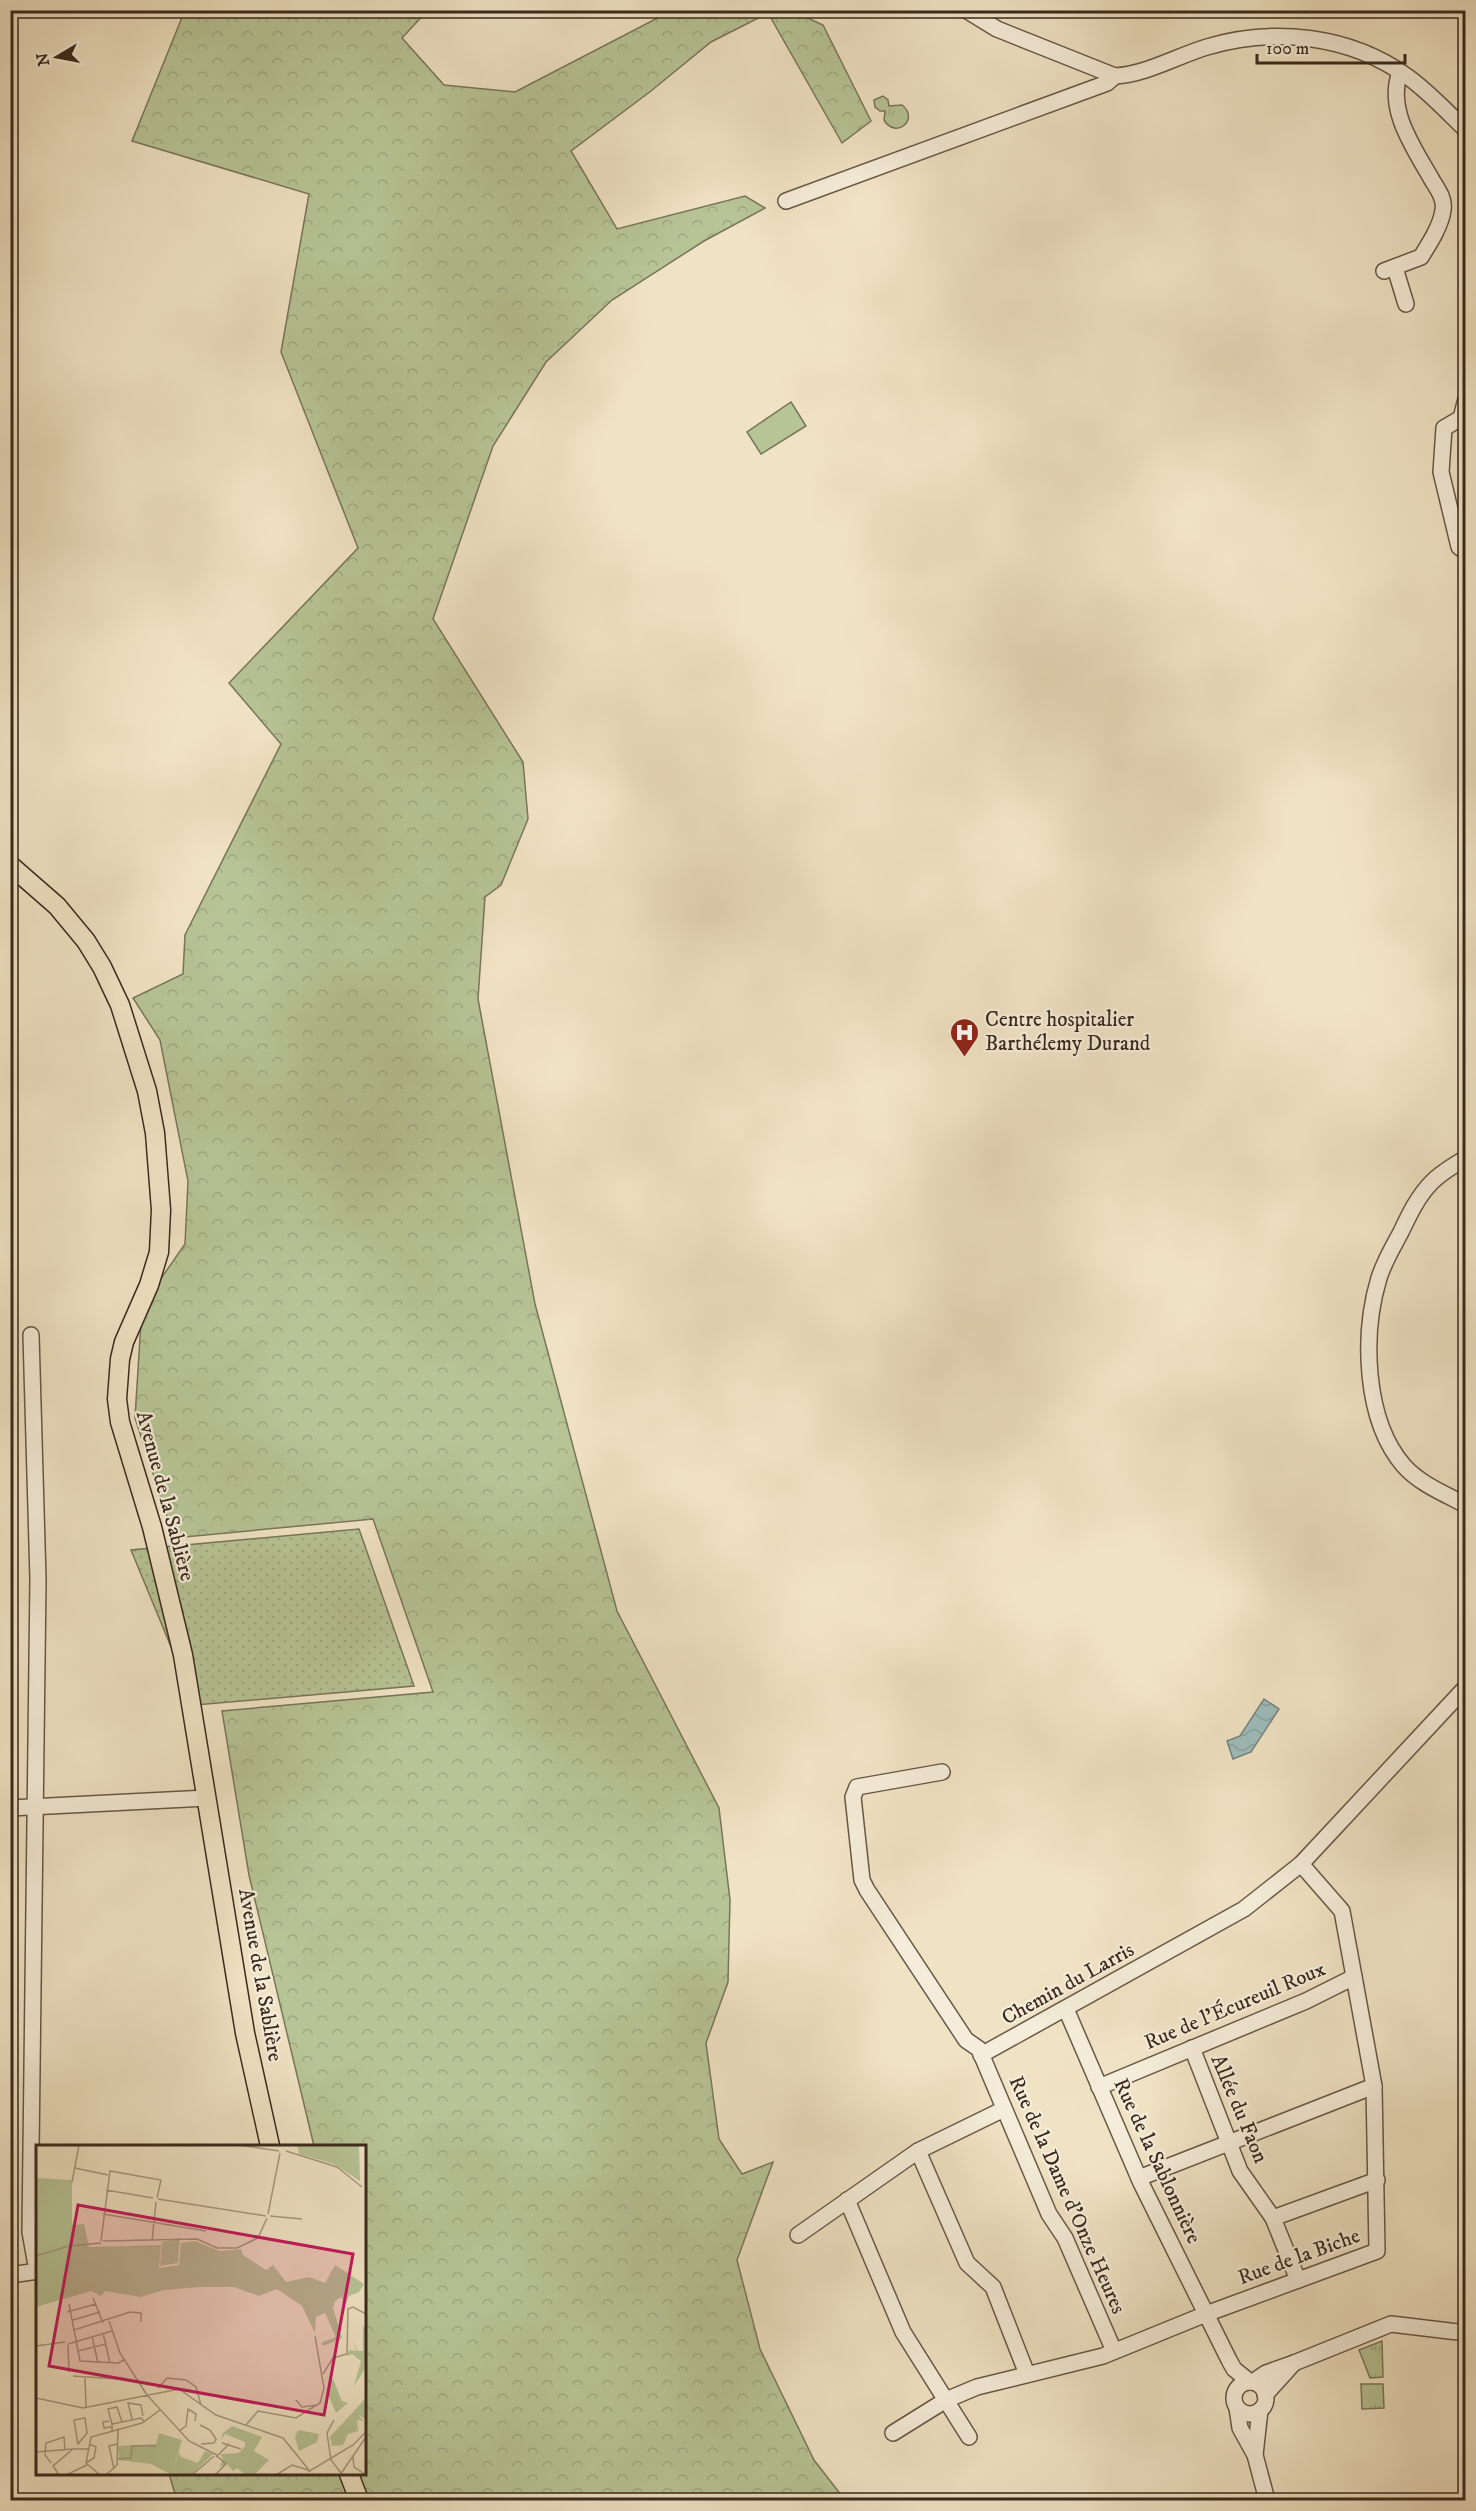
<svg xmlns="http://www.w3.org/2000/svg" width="1476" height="2511" viewBox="0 0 1476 2511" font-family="'IM FELL DW Pica',serif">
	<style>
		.grass { fill: url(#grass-dots); stroke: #78765a; stroke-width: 1.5 }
		.forest { fill: url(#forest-crowns); stroke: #78765a; stroke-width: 1.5 }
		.cemetery { fill: url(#cemetery-stones); stroke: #78765a; stroke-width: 1.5 }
		.park { fill: url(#park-tufts); stroke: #78765a; stroke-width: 1.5 }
		.pitch { fill: #b7c496; stroke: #78765a; stroke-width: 1.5 }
		.water { fill: url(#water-waves); stroke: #75827c; stroke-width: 1.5 }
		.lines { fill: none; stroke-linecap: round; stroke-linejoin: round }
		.minor-casing { stroke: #675847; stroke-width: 18 }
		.major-casing { stroke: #39291d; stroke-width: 21 }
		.minor { stroke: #f5edd9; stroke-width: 15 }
		.major { stroke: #f0e3c4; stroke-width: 18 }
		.labels { text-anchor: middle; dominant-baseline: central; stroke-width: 4.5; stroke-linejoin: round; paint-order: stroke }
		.poi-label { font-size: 21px; fill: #39291d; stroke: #f5edd9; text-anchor: start }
		.street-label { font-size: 21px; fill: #39291d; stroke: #f5edd9 }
		.inset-road { fill: none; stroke: #a79981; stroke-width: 1.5 }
		.view { fill: #c2185b; fill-opacity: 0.15; stroke: #c2185b; stroke-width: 3 }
		.inset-edge { fill: none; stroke: #39291d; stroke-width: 3 }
	</style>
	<defs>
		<pattern id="grass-dots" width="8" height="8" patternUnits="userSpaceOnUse" patternTransform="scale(1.5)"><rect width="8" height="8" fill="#b7c496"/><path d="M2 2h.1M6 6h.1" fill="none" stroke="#9ea881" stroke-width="1.8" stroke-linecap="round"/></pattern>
		<pattern id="forest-crowns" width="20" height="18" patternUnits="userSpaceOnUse" patternTransform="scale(1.5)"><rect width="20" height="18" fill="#b7c496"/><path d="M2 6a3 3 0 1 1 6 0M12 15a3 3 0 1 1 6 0" fill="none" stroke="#9ea881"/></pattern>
		<pattern id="cemetery-stones" width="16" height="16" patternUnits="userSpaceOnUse" patternTransform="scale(1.5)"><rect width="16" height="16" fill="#b7c496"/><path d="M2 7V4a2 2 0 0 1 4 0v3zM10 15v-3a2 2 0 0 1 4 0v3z" fill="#9ea881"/></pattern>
		<pattern id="park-tufts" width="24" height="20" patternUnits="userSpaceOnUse" patternTransform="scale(1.5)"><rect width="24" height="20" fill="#b7c496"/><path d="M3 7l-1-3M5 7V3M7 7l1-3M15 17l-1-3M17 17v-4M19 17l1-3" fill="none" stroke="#9ea881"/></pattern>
		<pattern id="water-waves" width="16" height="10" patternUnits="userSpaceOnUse" patternTransform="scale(1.5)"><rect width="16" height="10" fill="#9dbdbc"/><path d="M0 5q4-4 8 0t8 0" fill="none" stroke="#88a2a1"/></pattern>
	</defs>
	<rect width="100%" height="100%" fill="#f0e3c4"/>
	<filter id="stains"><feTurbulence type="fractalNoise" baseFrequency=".00333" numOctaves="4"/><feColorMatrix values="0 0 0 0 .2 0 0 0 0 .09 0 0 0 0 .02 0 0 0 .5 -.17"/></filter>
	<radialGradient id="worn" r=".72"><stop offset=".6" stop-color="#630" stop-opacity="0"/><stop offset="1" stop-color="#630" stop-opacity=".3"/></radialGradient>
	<!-- grass -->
	<path class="grass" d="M 359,1529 L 414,1686 L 195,1705 L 131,1550 Z"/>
	<!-- forest -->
	<path class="forest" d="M 185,10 L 427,11 L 402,38 L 444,85 L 515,92 L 671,11 L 801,11 L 801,15 L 823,25 L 871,121 L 842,143 L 768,13 L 711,42 L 651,91 L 571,151 L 617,229 L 745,196 L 765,208 L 704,241 L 612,300 L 546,362 L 493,446 L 433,619 L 523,762 L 528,819 L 501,885 L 485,897 L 478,999 L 535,1304 L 617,1611 L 719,1808 L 730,1900 L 728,1982 L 706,2043 L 719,2139 L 742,2174 L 773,2162 L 737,2260 L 760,2349 L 814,2460 L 845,2500 L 177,2500 L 169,2474 L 364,2474 L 364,2146 L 314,2146 L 249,1875 L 222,1711 L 433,1692 L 373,1519 L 174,1538 L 135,1418 L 142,1306 L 185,1244 L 188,1181 L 160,1040 L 133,998 L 183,974 L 185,935 L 281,744 L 229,683 L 358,548 L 281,352 L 309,194 L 132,141 Z"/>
	<!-- cemetery -->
	<path class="cemetery" d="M 1170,11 L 1259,11 L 1184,17 Z"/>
	<!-- park -->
	<g class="park">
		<path d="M 883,96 L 888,100 L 889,106 L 902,105 C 920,119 896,140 884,120 L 885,111 L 880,111 L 875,107 L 874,100 Z"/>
		<path d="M 1382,2341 L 1383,2377 L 1370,2378 L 1359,2350 Z"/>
		<path d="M 1361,2384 L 1383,2384 L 1384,2408 L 1362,2409 Z"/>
	</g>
	<!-- pitch -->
	<path class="pitch" d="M 791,402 L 806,426 L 761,454 L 747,432 Z"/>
	<!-- water -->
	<path class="water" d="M 1264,1699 L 1279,1709 L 1251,1752 L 1233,1759 L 1227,1741 L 1240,1736 Z"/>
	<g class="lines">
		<defs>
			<g id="minor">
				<path d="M 966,10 L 997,29 L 1115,76 C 1147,74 1177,56 1207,47 C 1274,27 1350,35 1408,77 C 1429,92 1447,112 1466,130"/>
				<path d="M 786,201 L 1107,83 L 1115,76"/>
				<path d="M 1395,268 L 1406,304"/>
				<path d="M 1384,271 L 1421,257 C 1429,244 1441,226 1443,210 C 1445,199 1438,190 1432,180 C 1414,148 1386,110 1400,72"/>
				<path d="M 1466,399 L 1461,418 L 1444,428 L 1441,472 L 1459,547 L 1466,552"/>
				<path d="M 1466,1158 C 1454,1165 1441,1173 1432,1182 C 1418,1196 1409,1215 1401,1232 C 1393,1247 1384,1262 1379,1278 C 1362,1334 1364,1420 1404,1466 C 1420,1484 1445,1494 1466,1505"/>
				<path d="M 31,1335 L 38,1579 L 30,2232 L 37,2271"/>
				<path d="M 942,1772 L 857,1787 L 853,1797 L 862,1880 L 867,1890 L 966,2040 L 979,2049 L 1049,2214 L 1065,2238 L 1114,2351"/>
				<path d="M 10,1808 L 207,1798"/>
				<path d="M 1066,2009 L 1141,2183 L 1229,2360 L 1234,2369 L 1250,2382"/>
				<path d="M 1192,2048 L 1240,2171 L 1273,2218 L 1298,2280"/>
				<path d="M 981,2055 L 1244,1909 L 1301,1864 L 1466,1687"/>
				<path d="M 1099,2087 L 1306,2001 L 1354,1977"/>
				<path d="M 918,2151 L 967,2263 L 993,2287 L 1027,2374"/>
				<path d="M 1139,2178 L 1374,2086"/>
				<path d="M 847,2200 L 903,2332 L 969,2437"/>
				<path d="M 1273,2218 L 1377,2180"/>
				<path d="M 798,2235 L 918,2151 L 1004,2109"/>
				<path d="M 10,2275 L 38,2271"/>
				<path d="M 1253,2382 L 1266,2373 L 1294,2363 L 1391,2324 L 1466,2333"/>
				<circle cx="1250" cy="2398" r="16"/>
				<path d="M 1265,2395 L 1294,2363"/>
				<path d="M 1237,2408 L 1240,2428 L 1255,2455 L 1267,2500"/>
				<path d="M 893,2433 L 946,2400 L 977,2387 L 1103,2356 L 1206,2314 L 1377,2251 L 1374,2086 L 1342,1911 L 1301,1864"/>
				<path d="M 1255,2455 L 1260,2410"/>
			</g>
			<g id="major">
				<path d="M 10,865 L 57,906 L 86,941 L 102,967 L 120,1005 L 147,1091 L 155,1133 L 161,1210 L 159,1252 L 149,1285 L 124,1342 L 120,1359 L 117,1399 L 120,1422 L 152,1527 L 183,1655 L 245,2033 L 270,2146"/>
				<path d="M 349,2474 L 359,2500"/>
			</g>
		</defs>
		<!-- minor casing -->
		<use href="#minor" class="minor-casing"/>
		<!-- major casing -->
		<use href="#major" class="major-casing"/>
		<!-- minor -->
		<use href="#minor" class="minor"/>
		<!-- major -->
		<use href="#major" class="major"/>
	</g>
	<!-- icons -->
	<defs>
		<symbol id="hospital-pin" viewBox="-11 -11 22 30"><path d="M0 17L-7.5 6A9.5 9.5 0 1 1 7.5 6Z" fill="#8f2418" stroke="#f5edd9"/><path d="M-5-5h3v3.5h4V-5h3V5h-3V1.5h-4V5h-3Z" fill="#fff"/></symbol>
	</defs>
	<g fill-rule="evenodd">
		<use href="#hospital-pin" x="948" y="1016" width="33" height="45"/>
	</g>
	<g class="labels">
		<!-- poi labels -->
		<g class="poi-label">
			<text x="985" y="1020">Centre hospitalier<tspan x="985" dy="24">Barthélemy Durand</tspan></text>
		</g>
		<!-- street labels -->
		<g class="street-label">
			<text transform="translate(165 1496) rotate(75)">Avenue de la Sablière</text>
			<text transform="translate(260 1975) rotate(80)">Avenue de la Sablière</text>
			<text transform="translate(1068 1984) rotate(-29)">Chemin du Larris</text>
			<text transform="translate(1235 2006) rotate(-23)">Rue de l'Écureuil Roux</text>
			<text transform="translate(1239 2109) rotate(67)">Allée du Faon</text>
			<text transform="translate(1157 2161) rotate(65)">Rue de la Sablonnière</text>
			<text transform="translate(1067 2195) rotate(66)">Rue de la Dame d'Onze Heures</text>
			<text transform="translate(1299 2257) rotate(-20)">Rue de la Biche</text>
		</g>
	</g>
	<!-- overview -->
	<g transform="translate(36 2145)">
		<rect width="330" height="330" fill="#f0e3c4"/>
		<path d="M 144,93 L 142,118 L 124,121 L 126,97 Z" fill="#b7c496"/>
		<path d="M 261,0 L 323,0 L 324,36 L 298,19 L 263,9 ZM 0,33 L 36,35 L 36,80 L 48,79 L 53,102 L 125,100 L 123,123 L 143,120 L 145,98 L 159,96 L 184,106 L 205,104 L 207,110 L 230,125 L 237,120 L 250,137 L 273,132 L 289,138 L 299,120 L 328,139 L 323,147 L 313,151 L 310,159 L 305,152 L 299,156 L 297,163 L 306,193 L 287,201 L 285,198 L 300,192 L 289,168 L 280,172 L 279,188 L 266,161 L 241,144 L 223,151 L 198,142 L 164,142 L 128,145 L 105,152 L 69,146 L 65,151 L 55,146 L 0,162 ZM 327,181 L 330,184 L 330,222 L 318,241 L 325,216 L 316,209 L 311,211 L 313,205 L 321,206 L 316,194 L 322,206 L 327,206 ZM 330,253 L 330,274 L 322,270 L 328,276 L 321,275 L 322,286 L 312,289 L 307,300 L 296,301 L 294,292 ZM 196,281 L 226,292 L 218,306 L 233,315 L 218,330 L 210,330 L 201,323 L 197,326 L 191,319 L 184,322 L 187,313 L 184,309 L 203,308 L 209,301 L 209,297 L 189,289 L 185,295 L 187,288 ZM 169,306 L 177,309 L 155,330 L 136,330 L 143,307 L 145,312 L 162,318 Z" fill="#b7c496"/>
		<path d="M 297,234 L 306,256 L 312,258 L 300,268 L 291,247 L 292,238 ZM 262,285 L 283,289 L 281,297 L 263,306 L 259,292 Z" fill="#b7c496"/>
		<path d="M 123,288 L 146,295 L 136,330 L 115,319 L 83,315 L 82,301 L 120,299 Z" fill="#b7c496"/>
		<path class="inset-road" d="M 203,0 L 243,6M 250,6 L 301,22 L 326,42M 39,23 L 72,30M 36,37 L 43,0M 70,45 L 117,53M 122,54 L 230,71M 67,69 L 170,86M 232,69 L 244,8M 234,71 L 266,74M 65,96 L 74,26 L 125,35 L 121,53M 67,96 L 161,94 L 181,103 L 201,103 L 222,93 L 231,73M 116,96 L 120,57M 0,111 L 33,101 L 65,98M 57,153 L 67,178M 33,159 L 44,216 L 82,218 L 88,215M 31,167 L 60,159M 37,175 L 64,167M 73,176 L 84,208 L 111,250M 38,185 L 94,167 L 105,168 L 105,177M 67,188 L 74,218M 56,191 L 62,218M 32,199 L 76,186M 32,200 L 33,227M 0,201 L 29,197M 42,206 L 70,199M 287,229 L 297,213 L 311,209 L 312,164 L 317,162 L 330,169M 37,231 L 83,234M 49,233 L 50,262M 122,243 L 131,233 L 150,235 L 160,242 L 165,260M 111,250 L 153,296 L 181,310M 0,253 L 47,263 L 143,244 L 180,270 L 247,293 L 273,325M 260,255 L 266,262 L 282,260M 49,273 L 51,288 L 42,299 L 38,275 ZM 96,274 L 92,258 L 105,260 L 107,271M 298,275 L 291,288 L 295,315 L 305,328M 73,276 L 67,277 L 68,283 L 75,282M 76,279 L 72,264 L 81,262 L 86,277M 164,280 L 174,285 L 180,294 L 178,298 L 165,299M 210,280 L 222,266 L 260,273 L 284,258 L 288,243 L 279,191M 76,286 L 76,279 L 105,273 L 108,276M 143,286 L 150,281 L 152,264 L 160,269 L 159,276M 186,298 L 205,304M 0,307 L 37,304M 180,312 L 193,299M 317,312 L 318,322 L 330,330M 82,314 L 95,313 L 96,301 L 120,301M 15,318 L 9,310 L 10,298 L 28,292 L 29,305M 50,318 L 58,313 L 60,302 L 53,299M 78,324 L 73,301 L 81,299M 272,327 L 317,300 L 330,287M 23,330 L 17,321 L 37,304 L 52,304M 30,330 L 51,320M 64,330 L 50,318 L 55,292 L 106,278 L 124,265M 70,330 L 81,320 L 82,285M 156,330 L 178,311M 179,330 L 190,319 L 181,311M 240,330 L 256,320 L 272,325M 304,330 L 330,292"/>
		<path class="view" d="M 42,60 L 317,109 L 288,270 L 13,221 Z"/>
		<rect width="330" height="330" class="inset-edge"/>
	</g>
	<!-- margin -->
	<rect width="1476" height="2511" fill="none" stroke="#f0e3c4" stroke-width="36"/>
	<rect x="12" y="12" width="1452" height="2487" fill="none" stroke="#39291d" stroke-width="3"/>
	<rect x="18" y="18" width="1440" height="2475" fill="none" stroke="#39291d" stroke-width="1.5"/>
	<!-- north arrow -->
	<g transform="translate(57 57) rotate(260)" stroke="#f5edd9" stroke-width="4.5" paint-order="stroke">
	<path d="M0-4.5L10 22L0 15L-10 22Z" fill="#39291d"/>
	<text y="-9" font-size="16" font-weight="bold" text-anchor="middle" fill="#39291d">N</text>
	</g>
	<!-- scale -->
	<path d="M1257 54v9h148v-9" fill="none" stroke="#39291d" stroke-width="3"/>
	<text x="1266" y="54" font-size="18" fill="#39291d" stroke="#f5edd9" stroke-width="4.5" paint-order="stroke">100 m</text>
	<rect width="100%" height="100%" filter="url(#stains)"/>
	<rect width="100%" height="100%" fill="url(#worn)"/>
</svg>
